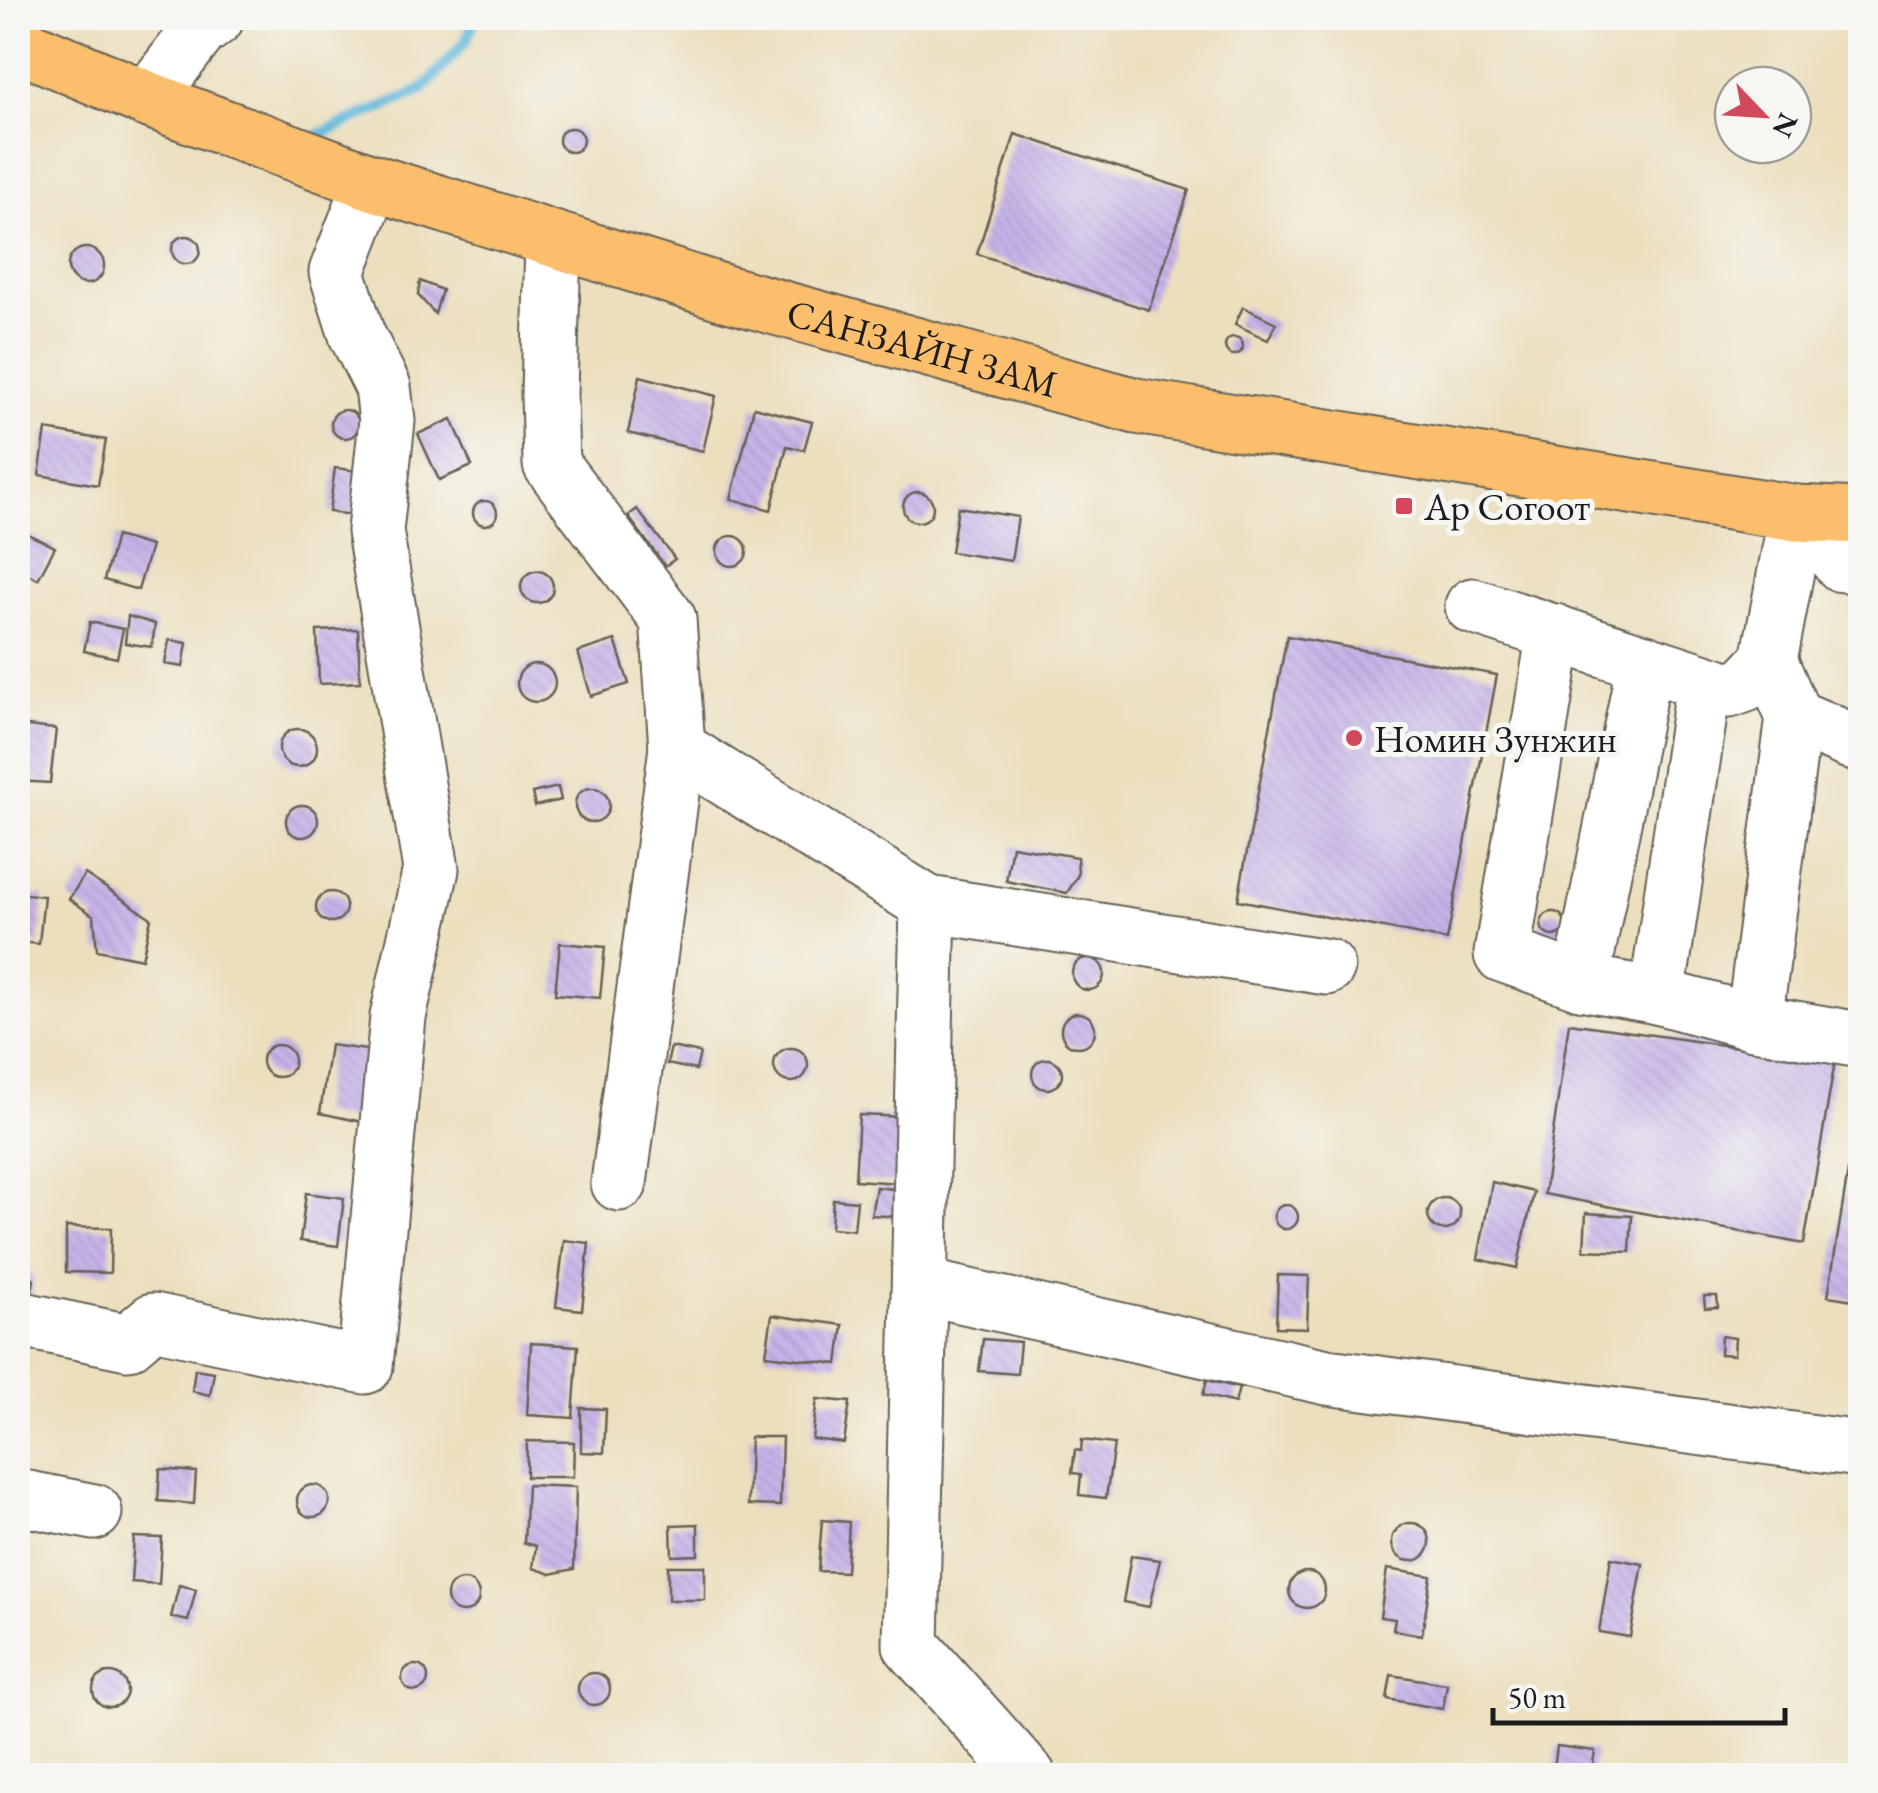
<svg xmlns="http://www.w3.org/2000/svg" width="1878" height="1793" viewBox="0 0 1878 1793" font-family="'EB Garamond',serif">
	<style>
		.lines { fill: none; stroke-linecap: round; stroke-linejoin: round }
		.stream { stroke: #5fb8dc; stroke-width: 11 }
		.building { fill: url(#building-back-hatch) }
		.minor-casing { stroke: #656055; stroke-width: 59 }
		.major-casing { stroke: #656055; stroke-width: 59 }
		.minor { stroke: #fff; stroke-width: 55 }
		.major { stroke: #fabe6d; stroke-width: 55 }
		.poi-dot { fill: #d1495b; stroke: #f6f6f2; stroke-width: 4 }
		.labels { text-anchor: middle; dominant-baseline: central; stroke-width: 10; stroke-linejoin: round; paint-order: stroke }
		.street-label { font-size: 38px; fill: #1c1c1c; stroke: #f6f6f2 }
		.poi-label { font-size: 38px; fill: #1c1c1c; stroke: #f6f6f2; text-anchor: start }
	</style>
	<defs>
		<pattern id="building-back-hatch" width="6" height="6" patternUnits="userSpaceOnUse" patternTransform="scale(2.5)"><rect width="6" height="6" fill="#c7b4e9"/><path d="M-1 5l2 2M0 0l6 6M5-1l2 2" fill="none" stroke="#aa9ac7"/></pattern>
	</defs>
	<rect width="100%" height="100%" fill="#f6f6f2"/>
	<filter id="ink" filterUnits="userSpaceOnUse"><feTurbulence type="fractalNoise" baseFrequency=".01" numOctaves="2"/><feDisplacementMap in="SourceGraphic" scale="20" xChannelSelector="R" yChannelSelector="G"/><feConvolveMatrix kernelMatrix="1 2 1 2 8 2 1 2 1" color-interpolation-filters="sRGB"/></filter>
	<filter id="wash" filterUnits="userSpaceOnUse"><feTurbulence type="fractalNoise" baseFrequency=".0048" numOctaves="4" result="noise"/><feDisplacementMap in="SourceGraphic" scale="40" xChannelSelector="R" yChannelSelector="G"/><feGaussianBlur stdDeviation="2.25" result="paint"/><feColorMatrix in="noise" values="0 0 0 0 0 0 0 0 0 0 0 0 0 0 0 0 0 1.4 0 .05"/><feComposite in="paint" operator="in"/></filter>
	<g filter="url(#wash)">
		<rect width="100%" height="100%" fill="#ecdfbe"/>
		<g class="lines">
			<!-- stream -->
			<path class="stream" d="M 309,139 L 422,90 L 466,41 L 475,18"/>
		</g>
		<g id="blocks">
			<!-- building -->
			<g class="building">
				<path d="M 18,111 L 26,114 L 18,136 Z"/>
				<circle cx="571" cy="140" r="12"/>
				<path d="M 1015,134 L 1189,190 L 1149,310 L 977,254 Z"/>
				<circle cx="186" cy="250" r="14"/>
				<circle cx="86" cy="266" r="18"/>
				<path d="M 420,281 L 442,290 L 435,314 L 418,295 Z"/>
				<path d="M 1243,307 L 1276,323 L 1268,340 L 1235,324 Z"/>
				<circle cx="1234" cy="346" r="9"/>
				<path d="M 640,376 L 716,396 L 703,451 L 628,433 Z"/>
				<path d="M 754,407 L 812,422 L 804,450 L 787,446 L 771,510 L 731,499 Z"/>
				<circle cx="345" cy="424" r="14"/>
				<path d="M 452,419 L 472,466 L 439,480 L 418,434 Z"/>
				<path d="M 46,430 L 106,440 L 98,485 L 39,475 Z"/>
				<path d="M 335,468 L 366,472 L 361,516 L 329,512 Z"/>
				<circle cx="918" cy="507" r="15"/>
				<circle cx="485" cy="513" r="12"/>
				<path d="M 958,507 L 1018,517 L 1011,561 L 951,552 Z"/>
				<path d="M 637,509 L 675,559 L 665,566 L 628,516 Z"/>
				<path d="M 28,534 L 55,547 L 38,579 L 18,569 L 18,554 Z"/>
				<path d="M 116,536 L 151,546 L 138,590 L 104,580 Z"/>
				<circle cx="732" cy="551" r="15"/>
				<circle cx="537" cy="587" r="16"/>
				<path d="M 128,616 L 155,624 L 152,647 L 125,643 Z"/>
				<path d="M 90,622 L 123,629 L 117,658 L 84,651 Z"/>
				<path d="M 358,629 L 360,682 L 319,684 L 317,631 Z"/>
				<path d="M 1287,636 L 1497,675 L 1447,940 L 1238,900 Z"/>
				<path d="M 169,640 L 187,643 L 183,667 L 165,664 Z"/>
				<path d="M 615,640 L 629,684 L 591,696 L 578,652 Z"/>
				<circle cx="536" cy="683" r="19"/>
				<path d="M 18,725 L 56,729 L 50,783 L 18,781 Z"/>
				<circle cx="298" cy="748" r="19"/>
				<path d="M 558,787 L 561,800 L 535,806 L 532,793 Z"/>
				<circle cx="592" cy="805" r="17"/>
				<circle cx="302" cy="821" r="16"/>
				<path d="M 18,807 L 23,807 L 22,844 L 18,844 Z"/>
				<path d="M 1012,846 L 1077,857 L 1078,875 L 1067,893 L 1006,881 Z"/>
				<path d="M 85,874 L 151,918 L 142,959 L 97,950 L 94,916 L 69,899 Z"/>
				<circle cx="331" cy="907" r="15"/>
				<path d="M 18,893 L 44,896 L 39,944 L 18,942 Z"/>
				<circle cx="1553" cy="924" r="12"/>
				<path d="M 560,943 L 605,947 L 600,998 L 555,994 Z"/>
				<circle cx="1088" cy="974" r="16"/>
				<circle cx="1078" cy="1030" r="17"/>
				<path d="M 1569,1023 L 1835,1061 L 1804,1244 L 1544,1194 Z"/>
				<path d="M 330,1045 L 374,1051 L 362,1122 L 320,1113 Z"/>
				<circle cx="278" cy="1061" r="16"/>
				<path d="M 671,1047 L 700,1053 L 696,1070 L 667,1064 Z"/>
				<circle cx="791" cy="1065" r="17"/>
				<circle cx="1047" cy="1074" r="15"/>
				<path d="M 1858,1109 L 1860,1109 L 1860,1301 L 1828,1296 Z"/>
				<path d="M 859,1115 L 903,1117 L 899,1183 L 855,1180 Z"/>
				<path d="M 1492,1182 L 1534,1192 L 1517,1268 L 1478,1259 Z"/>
				<path d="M 876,1187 L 902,1190 L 902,1217 L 871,1215 Z"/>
				<path d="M 306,1193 L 344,1198 L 338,1246 L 300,1241 Z"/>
				<circle cx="1444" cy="1214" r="16"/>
				<path d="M 833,1199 L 857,1201 L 854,1230 L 831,1228 Z"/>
				<circle cx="1286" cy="1217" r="12"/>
				<path d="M 1586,1213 L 1632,1216 L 1630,1252 L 1584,1250 Z"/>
				<path d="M 66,1227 L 111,1228 L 110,1273 L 66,1272 Z"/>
				<path d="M 564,1240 L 589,1243 L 582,1310 L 556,1307 Z"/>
				<path d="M 18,1264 L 26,1268 L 34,1280 L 31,1295 L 18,1303 Z"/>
				<path d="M 1278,1275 L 1309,1276 L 1307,1328 L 1276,1327 Z"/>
				<path d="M 1704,1296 L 1717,1296 L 1718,1307 L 1705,1308 Z"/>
				<path d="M 772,1315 L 843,1325 L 838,1364 L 766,1355 Z"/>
				<path d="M 1721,1336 L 1735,1338 L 1734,1355 L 1720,1354 Z"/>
				<path d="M 983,1339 L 1020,1342 L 1017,1374 L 979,1371 Z"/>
				<path d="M 531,1343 L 578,1346 L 573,1418 L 527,1415 Z"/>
				<path d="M 195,1369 L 214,1372 L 210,1395 L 192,1391 Z"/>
				<path d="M 1207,1380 L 1239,1388 L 1235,1403 L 1203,1395 Z"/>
				<path d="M 817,1399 L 850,1402 L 844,1443 L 812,1439 Z"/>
				<path d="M 581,1408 L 606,1409 L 604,1453 L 581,1452 Z"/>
				<path d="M 750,1437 L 782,1437 L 780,1506 L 748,1505 Z"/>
				<path d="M 1082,1440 L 1114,1444 L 1106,1498 L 1079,1495 L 1081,1474 L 1072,1473 L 1075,1450 L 1081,1451 Z"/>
				<path d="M 527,1441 L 574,1442 L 573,1477 L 526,1477 Z"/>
				<path d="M 160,1469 L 196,1472 L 194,1504 L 158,1501 Z"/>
				<path d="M 527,1485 L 576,1487 L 574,1569 L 551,1574 L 533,1568 L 536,1546 L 524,1543 Z"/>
				<circle cx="313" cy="1501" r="16"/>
				<path d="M 822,1520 L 849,1522 L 846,1572 L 818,1571 Z"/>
				<circle cx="1411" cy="1542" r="19"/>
				<path d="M 698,1524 L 698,1555 L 672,1556 L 671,1525 Z"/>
				<path d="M 134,1537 L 162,1538 L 159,1584 L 131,1582 Z"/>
				<path d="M 1131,1556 L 1160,1560 L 1149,1607 L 1123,1602 Z"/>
				<path d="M 1611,1558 L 1643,1564 L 1630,1637 L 1599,1632 Z"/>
				<rect x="668" y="1566" width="37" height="34"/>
				<path d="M 1387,1569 L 1431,1576 L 1422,1635 L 1393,1630 L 1395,1619 L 1380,1617 Z"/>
				<circle cx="1307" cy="1590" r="18"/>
				<circle cx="463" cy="1596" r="16"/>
				<path d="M 179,1585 L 196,1589 L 188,1621 L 171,1617 Z"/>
				<circle cx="415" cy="1678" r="13"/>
				<circle cx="110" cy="1690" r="17"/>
				<circle cx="594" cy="1689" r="16"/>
				<path d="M 1391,1675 L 1447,1684 L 1443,1709 L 1387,1699 Z"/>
				<path d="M 1557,1746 L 1595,1751 L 1591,1776 L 1553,1776 Z"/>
			</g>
		</g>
	</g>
	<g filter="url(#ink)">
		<use href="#blocks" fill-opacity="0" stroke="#656055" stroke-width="2.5"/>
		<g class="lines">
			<defs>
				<g id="minor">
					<path d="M 147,99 L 200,30 L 216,18"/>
					<path d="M 553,240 L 549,395 L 551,464 L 668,619 L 677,748 L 619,1183"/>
					<path d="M 1473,606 L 1729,690 L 1746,684 L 1769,660 L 1797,513 L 1842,564 L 1860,566"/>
					<path d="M 1555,632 L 1502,954 L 1581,982 L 1657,996 L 1754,1022 L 1860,1040"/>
					<path d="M 1794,717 L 1860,745"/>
					<path d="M 677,748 L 928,904 L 911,1645 L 1028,1776"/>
					<path d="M 928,904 L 1327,967"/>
					<path d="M 1581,982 L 1645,662"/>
					<path d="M 1657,996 L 1704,682"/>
					<path d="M 1754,1022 L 1794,717 L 1769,660"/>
					<path d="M 920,1286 L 1327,1377 L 1860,1449"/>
					<path d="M 18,1319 L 128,1342 L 153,1321 L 365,1366 L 398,1017 L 431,869 L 375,531 L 387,421 L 383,387 L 357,335 L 337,272 L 372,182"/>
					<path d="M 18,1497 L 94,1512"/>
				</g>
				<g id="major">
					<path id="s1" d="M 18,44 L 147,99 L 372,182 L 725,293 L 1136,406 L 1797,513 L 1860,516"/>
				</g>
			</defs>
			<!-- minor casing -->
			<use href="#minor" class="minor-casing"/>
			<!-- major casing -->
			<use href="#major" class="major-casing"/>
			<!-- minor -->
			<use href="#minor" class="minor"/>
			<!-- major -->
			<use href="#major" class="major"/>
		</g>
	</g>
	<!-- markers -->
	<g class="poi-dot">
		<rect x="1394" y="496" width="20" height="20" rx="5"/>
		<circle cx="1354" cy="738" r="10"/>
	</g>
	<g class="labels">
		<!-- street labels -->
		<g class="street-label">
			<text stroke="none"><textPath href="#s1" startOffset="955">САНЗАЙН ЗАМ</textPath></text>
		</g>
		<!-- poi labels -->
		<g class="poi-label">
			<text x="1424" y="506">Ар Согоот</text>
			<text x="1374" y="738">Номин Зунжин</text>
		</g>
	</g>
	<!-- margin -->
	<rect width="1878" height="1793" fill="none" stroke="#f6f6f2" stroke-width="60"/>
	<!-- north arrow -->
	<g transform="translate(1763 115) rotate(115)"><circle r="48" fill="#f6f6f2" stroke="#9f9f9c" stroke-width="2.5"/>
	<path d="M0-8L18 38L0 25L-18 38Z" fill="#d1495b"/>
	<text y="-15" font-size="28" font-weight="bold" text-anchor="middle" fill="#1c1c1c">N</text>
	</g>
	<!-- scale -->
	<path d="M1493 1708v15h292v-15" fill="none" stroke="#1c1c1c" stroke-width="5"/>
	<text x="1508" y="1708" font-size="30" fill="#1c1c1c" stroke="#f6f6f2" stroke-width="8" paint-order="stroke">50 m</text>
</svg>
